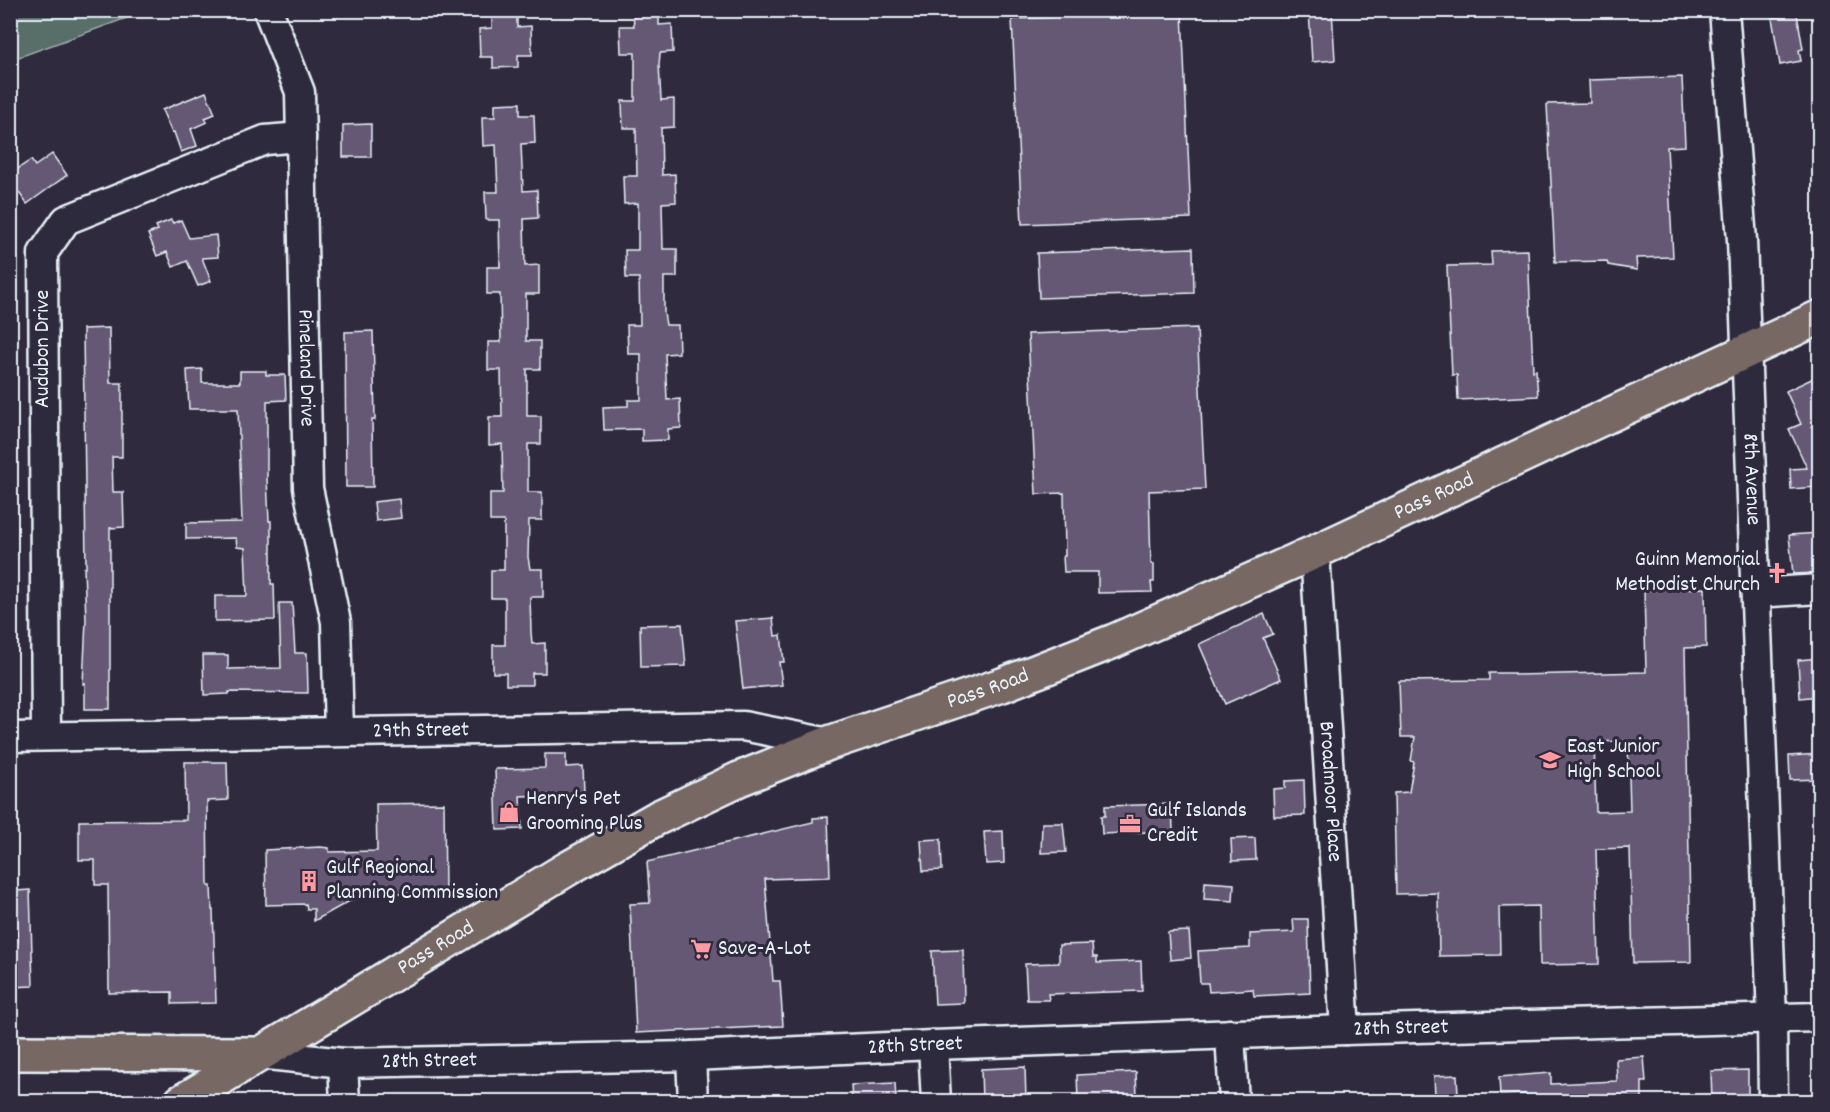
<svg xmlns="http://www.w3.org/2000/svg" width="1830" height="1112" viewBox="0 0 1830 1112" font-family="Dekko,sans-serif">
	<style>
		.green { fill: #596e68; stroke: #a0b0b0; stroke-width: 1.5 }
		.building { fill: #655874; stroke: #e8f1f8; stroke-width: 1.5; fill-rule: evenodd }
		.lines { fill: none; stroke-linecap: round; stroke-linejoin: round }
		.minor-casing { stroke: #e8f1f8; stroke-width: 33 }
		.major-casing { stroke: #e8f1f8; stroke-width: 38 }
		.minor { stroke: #2f2a3d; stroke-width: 28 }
		.major { stroke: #776864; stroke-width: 33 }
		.labels { text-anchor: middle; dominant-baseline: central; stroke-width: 6; stroke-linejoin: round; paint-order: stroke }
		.street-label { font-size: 22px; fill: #e8f1f8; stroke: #2f2a3d }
		.poi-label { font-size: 22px; fill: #e8f1f8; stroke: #2f2a3d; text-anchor: start }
	</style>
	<rect width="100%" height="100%" fill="#2f2a3d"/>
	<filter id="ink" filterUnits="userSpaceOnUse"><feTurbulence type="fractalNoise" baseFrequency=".0167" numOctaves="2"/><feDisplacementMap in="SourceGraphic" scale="12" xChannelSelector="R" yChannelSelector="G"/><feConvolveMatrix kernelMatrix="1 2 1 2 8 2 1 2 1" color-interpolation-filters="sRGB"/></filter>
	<g filter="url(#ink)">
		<!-- green -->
		<path class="green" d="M 11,10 L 146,10 L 146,11 L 11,60 Z"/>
		<!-- building -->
		<g class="building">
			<path d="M 1309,10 L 1332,10 L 1335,60 L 1312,62 Z"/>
			<path d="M 1182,12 L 1191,218 L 1022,224 L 1012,19 Z"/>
			<path d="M 633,13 L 659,13 L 659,25 L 672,24 L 673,52 L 660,53 L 659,65 L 661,100 L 674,99 L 674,127 L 661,128 L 662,175 L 675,174 L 676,202 L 662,203 L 663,249 L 677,249 L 677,277 L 664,277 L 664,313 L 666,325 L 678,325 L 679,353 L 665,354 L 667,400 L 680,399 L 681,428 L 668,429 L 668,440 L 642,441 L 642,429 L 604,430 L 603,407 L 628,406 L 628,400 L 641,400 L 641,354 L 628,354 L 627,325 L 640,325 L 639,278 L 626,278 L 625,250 L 638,250 L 638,203 L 624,204 L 623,176 L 637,176 L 636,128 L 623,128 L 622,101 L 635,101 L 635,53 L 621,53 L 620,26 L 634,26 Z"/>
			<path d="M 1797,14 L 1803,49 L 1799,50 L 1801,61 L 1780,65 L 1772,18 Z"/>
			<path d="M 517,15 L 517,27 L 531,26 L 532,55 L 518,55 L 518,67 L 493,68 L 493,57 L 480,57 L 479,29 L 492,28 L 492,16 Z"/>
			<path d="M 1682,77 L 1685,146 L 1667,147 L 1673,257 L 1636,258 L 1637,270 L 1608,265 L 1607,261 L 1555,262 L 1547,104 L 1590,103 L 1589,80 Z"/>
			<path d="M 206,92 L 215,114 L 205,118 L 207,122 L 191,129 L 197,146 L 181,152 L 174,132 L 172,133 L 162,110 Z"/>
			<path d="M 520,103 L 520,115 L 534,115 L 535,143 L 521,144 L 523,191 L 537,190 L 538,218 L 524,219 L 525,266 L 539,265 L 539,294 L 526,294 L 526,341 L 540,341 L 540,369 L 527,369 L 527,416 L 541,416 L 541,444 L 528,444 L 528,492 L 542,492 L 542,520 L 529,520 L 528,557 L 530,569 L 543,569 L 543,597 L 530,597 L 531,632 L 532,644 L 545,643 L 545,673 L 532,673 L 532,685 L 506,685 L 506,673 L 493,673 L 493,645 L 505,645 L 505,598 L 491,598 L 491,570 L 504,570 L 504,521 L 490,521 L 490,493 L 503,493 L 502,444 L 489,445 L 489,417 L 502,417 L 501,370 L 488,370 L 488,342 L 501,342 L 500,294 L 487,294 L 487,267 L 500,267 L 499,220 L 486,220 L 485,192 L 498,192 L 496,145 L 483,146 L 482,117 L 495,117 L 495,104 Z"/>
			<path d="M 371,124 L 371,157 L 343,157 L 343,125 Z"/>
			<path d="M 52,154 L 67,175 L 27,204 L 10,180 L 10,174 L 31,160 L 35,166 Z"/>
			<path d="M 171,220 L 173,223 L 181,220 L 189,238 L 216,235 L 218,257 L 202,258 L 211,281 L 198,286 L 187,261 L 173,267 L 167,252 L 157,256 L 148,234 L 158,230 L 156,226 Z"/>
			<path d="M 1193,248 L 1194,293 L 1039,298 L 1037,253 Z"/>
			<path d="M 1528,250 L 1533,371 L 1536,370 L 1538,396 L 1458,400 L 1457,375 L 1452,375 L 1447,266 L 1492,265 L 1491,251 Z"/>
			<path d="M 109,328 L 110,383 L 122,383 L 122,457 L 112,457 L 113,492 L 123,492 L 124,527 L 110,528 L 110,709 L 85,709 L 85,683 L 83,684 L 86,620 L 84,568 L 86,568 L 83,329 Z"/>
			<path d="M 1197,328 L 1205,489 L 1149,491 L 1151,564 L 1154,564 L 1154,582 L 1151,582 L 1152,592 L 1098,593 L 1098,572 L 1064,572 L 1063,556 L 1065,556 L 1064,493 L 1036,494 L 1028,334 Z"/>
			<path d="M 373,331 L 375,420 L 372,420 L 373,487 L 346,487 L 345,332 Z"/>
			<path d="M 202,369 L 202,383 L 240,383 L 240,371 L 266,371 L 266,375 L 285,375 L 286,400 L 267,401 L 267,478 L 269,521 L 271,521 L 271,584 L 274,584 L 275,620 L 215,621 L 215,596 L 247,596 L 245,548 L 237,547 L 236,538 L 186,539 L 186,523 L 242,522 L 238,409 L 189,409 L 187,370 Z"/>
			<path d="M 1820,375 L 1820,493 L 1817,487 L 1791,489 L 1790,469 L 1807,468 L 1789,429 L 1801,424 L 1786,391 Z"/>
			<path d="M 399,499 L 401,518 L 376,521 L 374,502 Z"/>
			<path d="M 1820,533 L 1820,573 L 1793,574 L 1789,535 Z"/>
			<path d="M 1705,588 L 1706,647 L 1685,648 L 1691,962 L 1633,963 L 1630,848 L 1596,849 L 1599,964 L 1540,965 L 1539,906 L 1499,907 L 1500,955 L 1439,956 L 1438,893 L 1396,894 L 1394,793 L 1409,792 L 1414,762 L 1411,761 L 1415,737 L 1401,737 L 1399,681 L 1489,680 L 1489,673 L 1514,673 L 1514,675 L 1646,672 L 1644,590 ZM 1628,741 L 1630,811 L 1596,812 L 1594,742 Z"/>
			<path d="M 279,603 L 292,603 L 295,653 L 307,653 L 308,693 L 229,692 L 229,694 L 204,695 L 203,655 L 228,655 L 228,669 L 281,668 Z"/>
			<path d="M 1264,614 L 1273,634 L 1263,638 L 1281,679 L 1225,704 L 1199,644 Z"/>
			<path d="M 773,618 L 775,636 L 781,635 L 784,662 L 779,662 L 782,685 L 743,689 L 735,621 Z"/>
			<path d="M 682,624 L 686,666 L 641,667 L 640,625 Z"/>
			<path d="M 1820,658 L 1820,696 L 1800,698 L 1798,660 Z"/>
			<path d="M 545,754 L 566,754 L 566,767 L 583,766 L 584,794 L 520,796 L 522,829 L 497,830 L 495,769 L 545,768 Z"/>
			<path d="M 1820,754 L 1820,779 L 1790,780 L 1789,756 Z"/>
			<path d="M 185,762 L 227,762 L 228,800 L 207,801 L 208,886 L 211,886 L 212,910 L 213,910 L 216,1003 L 172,1004 L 172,992 L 109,993 L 108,885 L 95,885 L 95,860 L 79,860 L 79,821 L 186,820 Z"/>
			<path d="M 1304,780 L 1305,815 L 1274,816 L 1273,789 L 1285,788 L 1285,781 Z"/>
			<path d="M 444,803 L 445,893 L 364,893 L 314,921 L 314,909 L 307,909 L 306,904 L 266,905 L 265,850 L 320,847 L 329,848 L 329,852 L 377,851 L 376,804 Z"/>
			<path d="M 1172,804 L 1173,831 L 1102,834 L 1101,816 L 1105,816 L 1105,806 Z"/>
			<path d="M 828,817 L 830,877 L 765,879 L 773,981 L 780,981 L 783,1026 L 636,1033 L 630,904 L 650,903 L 647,862 L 813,822 L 813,818 Z"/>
			<path d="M 1042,823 L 1063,823 L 1066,852 L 1041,853 Z"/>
			<path d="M 1003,831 L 1004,863 L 986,864 L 984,832 Z"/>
			<path d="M 1255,838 L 1256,860 L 1232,861 L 1231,839 Z"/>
			<path d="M 941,839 L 942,870 L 923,871 L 921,840 Z"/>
			<path d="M 1205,882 L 1234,884 L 1233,901 L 1204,899 Z"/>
			<path d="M 30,890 L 33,986 L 10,987 L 10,942 L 18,942 L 16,891 Z"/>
			<path d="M 1293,919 L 1308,919 L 1310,993 L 1254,996 L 1253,989 L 1209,992 L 1208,983 L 1200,983 L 1198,951 L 1250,948 L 1250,934 L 1294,932 Z"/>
			<path d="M 1189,931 L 1191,958 L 1170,960 L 1168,932 Z"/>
			<path d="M 1092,944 L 1093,957 L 1097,957 L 1097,963 L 1141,961 L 1142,991 L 1048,994 L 1049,1000 L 1027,1000 L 1025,964 L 1059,963 L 1059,945 Z"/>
			<path d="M 963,950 L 964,1003 L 935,1004 L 932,951 Z"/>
			<path d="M 1644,1057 L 1646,1082 L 1642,1082 L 1642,1101 L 1528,1101 L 1526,1094 L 1500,1095 L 1499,1077 L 1551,1073 L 1551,1084 L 1617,1081 L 1616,1059 Z"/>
			<path d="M 1025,1067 L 1026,1101 L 982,1101 L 981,1069 Z"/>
			<path d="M 1748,1070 L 1748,1094 L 1736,1095 L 1736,1101 L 1712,1101 L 1711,1071 Z"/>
			<path d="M 1136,1072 L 1137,1097 L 1078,1100 L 1077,1075 Z"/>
			<path d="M 1457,1075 L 1458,1095 L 1435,1096 L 1434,1076 Z"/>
			<path d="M 895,1083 L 896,1101 L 852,1101 L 851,1085 Z"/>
		</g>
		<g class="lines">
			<defs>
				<g id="minor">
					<path id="s1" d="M 268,10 L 300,92 L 308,488 L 336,622 L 339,731"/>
					<path id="s2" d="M 1724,10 L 1742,240 L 1772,1018 L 1773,1102"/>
					<path id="s3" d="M 1315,552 L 1345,1030"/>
					<path d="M 1756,593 L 1820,589"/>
					<path d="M 46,736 L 43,253 L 66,220 L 265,140 L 301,137"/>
					<path id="s4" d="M 10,737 L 743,726 L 829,743"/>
					<path d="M 1230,1034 L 1234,1102"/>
					<path d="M 933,1045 L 936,1102"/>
					<path id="s5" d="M 259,1054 L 343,1063 L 691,1056 L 933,1045 L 1345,1030 L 1820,1017"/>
					<path d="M 691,1056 L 693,1102"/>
					<path d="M 343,1063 L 345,1102"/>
				</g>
				<g id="major">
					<path d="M 10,1053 L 259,1054"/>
					<path id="s6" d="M 181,1102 L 567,869 L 657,818 L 739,779 L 829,743 L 1002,685 L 1114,641 L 1315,552 L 1820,317"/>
				</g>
			</defs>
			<!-- minor casing -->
			<use href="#minor" class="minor-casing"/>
			<!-- major casing -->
			<use href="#major" class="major-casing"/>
			<!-- minor -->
			<use href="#minor" class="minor"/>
			<!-- major -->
			<use href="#major" class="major"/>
		</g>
	</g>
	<!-- icons -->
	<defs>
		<symbol id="church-bare" viewBox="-9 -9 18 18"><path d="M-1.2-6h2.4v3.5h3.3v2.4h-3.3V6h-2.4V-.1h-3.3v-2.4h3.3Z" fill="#ff9aa2" stroke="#2f2a3d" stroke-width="2.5" paint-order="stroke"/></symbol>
		<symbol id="school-bare" viewBox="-9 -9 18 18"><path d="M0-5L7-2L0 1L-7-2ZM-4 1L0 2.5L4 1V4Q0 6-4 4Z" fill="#ff9aa2" stroke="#2f2a3d" stroke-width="2.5" paint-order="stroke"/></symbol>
		<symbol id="shop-bare" viewBox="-9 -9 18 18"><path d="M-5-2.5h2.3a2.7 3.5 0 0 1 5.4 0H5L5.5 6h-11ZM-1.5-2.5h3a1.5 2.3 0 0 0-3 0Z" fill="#ff9aa2" stroke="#2f2a3d" stroke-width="2.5" paint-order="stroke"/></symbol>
		<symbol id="office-bare" viewBox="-9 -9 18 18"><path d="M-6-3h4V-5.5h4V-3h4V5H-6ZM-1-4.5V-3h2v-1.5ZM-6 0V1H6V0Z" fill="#ff9aa2" stroke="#2f2a3d" stroke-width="2.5" paint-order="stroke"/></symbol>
		<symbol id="building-bare" viewBox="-9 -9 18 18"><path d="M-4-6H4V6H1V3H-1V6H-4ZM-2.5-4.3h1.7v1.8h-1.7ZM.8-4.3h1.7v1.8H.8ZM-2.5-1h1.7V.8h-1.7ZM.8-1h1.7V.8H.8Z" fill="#ff9aa2" stroke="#2f2a3d" stroke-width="2.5" paint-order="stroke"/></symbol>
		<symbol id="supermarket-bare" viewBox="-9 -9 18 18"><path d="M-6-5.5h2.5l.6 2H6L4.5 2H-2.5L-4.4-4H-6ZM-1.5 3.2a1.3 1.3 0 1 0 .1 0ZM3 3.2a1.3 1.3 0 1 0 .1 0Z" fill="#ff9aa2" stroke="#2f2a3d" stroke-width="2.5" paint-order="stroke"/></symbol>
	</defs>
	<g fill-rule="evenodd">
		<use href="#church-bare" x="1762" y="558" width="30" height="30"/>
		<use href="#school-bare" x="1535" y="745" width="30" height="30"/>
		<use href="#shop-bare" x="494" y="797" width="30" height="30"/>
		<use href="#office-bare" x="1115" y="809" width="30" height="30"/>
		<use href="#building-bare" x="294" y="866" width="30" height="30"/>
		<use href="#supermarket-bare" x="686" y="934" width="30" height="30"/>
	</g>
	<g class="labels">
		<!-- street labels -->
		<g class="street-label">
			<text transform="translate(43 349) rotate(-90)">Audubon Drive</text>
			<text stroke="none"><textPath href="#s1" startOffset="364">Pineland Drive</textPath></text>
			<text stroke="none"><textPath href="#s2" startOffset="470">8th Avenue</textPath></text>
			<text stroke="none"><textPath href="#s6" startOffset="1396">Pass Road</textPath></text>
			<text stroke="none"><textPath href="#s6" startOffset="910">Pass Road</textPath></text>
			<text stroke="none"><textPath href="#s4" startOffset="411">29th Street</textPath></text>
			<text stroke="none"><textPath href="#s3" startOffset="240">Broadmoor Place</textPath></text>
			<text stroke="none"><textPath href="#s6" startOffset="298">Pass Road</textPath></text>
			<text stroke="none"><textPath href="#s5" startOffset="1143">28th Street</textPath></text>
			<text stroke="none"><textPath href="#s5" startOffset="657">28th Street</textPath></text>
			<text stroke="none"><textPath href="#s5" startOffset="171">28th Street</textPath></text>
		</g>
		<!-- poi labels -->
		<g class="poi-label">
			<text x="1760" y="560" text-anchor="end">Guinn Memorial<tspan x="1760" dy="25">Methodist Church</tspan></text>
			<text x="1567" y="747">East Junior<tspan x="1567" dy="25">High School</tspan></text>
			<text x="526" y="799">Henry's Pet<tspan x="526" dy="25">Grooming Plus</tspan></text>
			<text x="1147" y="811">Gulf Islands<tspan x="1147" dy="25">Credit</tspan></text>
			<text x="326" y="868">Gulf Regional<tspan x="326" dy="25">Planning Commission</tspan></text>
			<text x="718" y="949">Save-A-Lot</text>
		</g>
	</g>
	<!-- margin -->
	<rect width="1830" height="1112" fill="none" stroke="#2f2a3d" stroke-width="36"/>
	<rect x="18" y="18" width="1794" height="1076" fill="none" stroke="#e8f1f8" stroke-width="2" filter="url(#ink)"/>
</svg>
